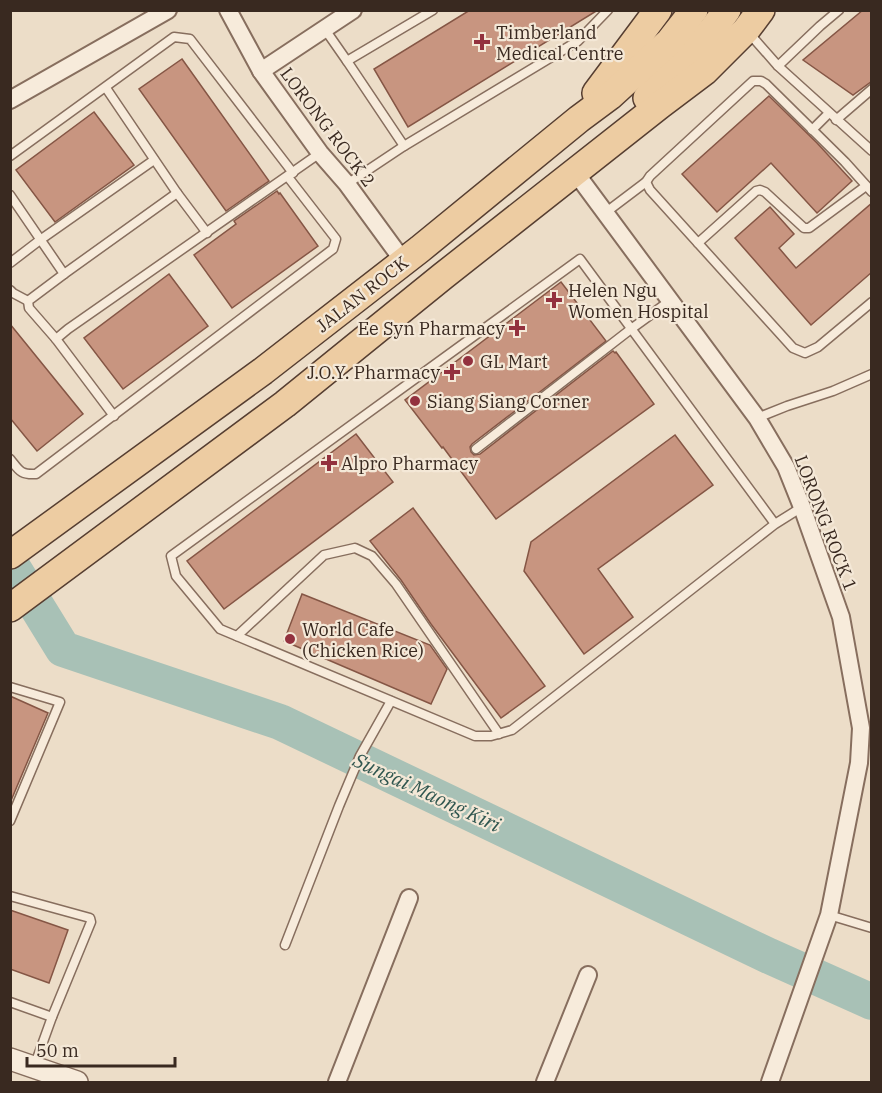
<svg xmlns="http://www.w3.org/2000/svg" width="882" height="1093" viewBox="0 0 882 1093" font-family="'IBM Plex Serif',serif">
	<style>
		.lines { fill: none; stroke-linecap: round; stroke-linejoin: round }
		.river { stroke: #a8c1b6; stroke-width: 36 }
		.building { fill: #c89580; stroke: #855645; stroke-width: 1.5 }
		.service-casing { stroke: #876e5e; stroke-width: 11 }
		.minor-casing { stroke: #876e5e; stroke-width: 20 }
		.tertiary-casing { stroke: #876e5e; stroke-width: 24 }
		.primary-casing { stroke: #563e31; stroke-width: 30 }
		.service { stroke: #f7ebdb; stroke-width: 8 }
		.minor { stroke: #f7ebdb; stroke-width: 16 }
		.tertiary { stroke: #f7ebdb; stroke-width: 21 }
		.primary { stroke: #edcca2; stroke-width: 27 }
		.poi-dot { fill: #93313e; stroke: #f4e8d7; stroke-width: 2 }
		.labels { text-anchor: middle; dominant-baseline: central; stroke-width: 4.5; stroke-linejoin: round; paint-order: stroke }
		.poi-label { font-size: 18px; fill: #392920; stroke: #f4e8d7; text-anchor: start }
		.street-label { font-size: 18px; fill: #392920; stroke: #f4e8d7 }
		.water-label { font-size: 20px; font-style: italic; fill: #315750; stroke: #f4e8d7 }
	</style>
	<rect width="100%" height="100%" fill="#ecddc8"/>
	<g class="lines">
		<!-- river -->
		<path class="river" d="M 10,563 L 63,649 L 280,722 L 769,956 L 872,1002"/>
	</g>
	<!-- building -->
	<g class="building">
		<path d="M 470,10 L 598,10 L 408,127 L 374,69 Z"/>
		<path d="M 863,10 L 872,10 L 872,81 L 853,95 L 803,60 Z"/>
		<path d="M 182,59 L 269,181 L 226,211 L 139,89 Z"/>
		<path d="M 769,96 L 817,143 L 852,181 L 817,213 L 771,163 L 717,212 L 682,174 Z"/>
		<path d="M 94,112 L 134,165 L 55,222 L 16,170 Z"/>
		<path d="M 277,191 L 279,194 L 280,193 L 318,246 L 232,308 L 194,255 L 236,224 L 234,221 Z"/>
		<path d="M 872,203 L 872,272 L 811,325 L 735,238 L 770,207 L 794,234 L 779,248 L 796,268 Z"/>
		<path d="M 169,274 L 208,326 L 123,389 L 84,338 Z"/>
		<path d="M 561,282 L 606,341 L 472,444 L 470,447 L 471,452 L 474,455 L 480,454 L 613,351 L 615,353 L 616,352 L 654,404 L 496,519 L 443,447 L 442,448 L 405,400 Z"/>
		<path d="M 10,324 L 83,414 L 37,451 L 10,418 Z"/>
		<path d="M 356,434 L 393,482 L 224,609 L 187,561 Z"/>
		<path d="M 675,435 L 713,485 L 598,569 L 633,617 L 584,654 L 524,571 L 531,542 Z"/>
		<path d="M 413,508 L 545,686 L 501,718 L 431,624 L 401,580 L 370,541 Z"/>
		<path d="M 302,594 L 430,645 L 447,669 L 431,704 L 284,641 Z"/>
		<path d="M 10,696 L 48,713 L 10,803 Z"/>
		<path d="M 10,910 L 68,930 L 49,983 L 10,969 Z"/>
	</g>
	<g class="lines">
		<defs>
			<g id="service">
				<path d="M 324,28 L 347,61 L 433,10"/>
				<path d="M 749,33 L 778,66 L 872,151"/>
				<path d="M 347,61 L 404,146"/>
				<path d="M 778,66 L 820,26 L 839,10"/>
				<path d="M 106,88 L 177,193 L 207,233"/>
				<path d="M 836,120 L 872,89"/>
				<path d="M 812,130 L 829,113"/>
				<path d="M 10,156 L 174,37 L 190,39 L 293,173"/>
				<path d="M 646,182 L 650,190 L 793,348 L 805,353 L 818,347 L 872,302"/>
				<path d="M 347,184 L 404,146 L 578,41 L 608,10"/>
				<path d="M 10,195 L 64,274 L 28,301 L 29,308 L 56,339"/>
				<path d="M 605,213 L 646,182 L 650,176 L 753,81 L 761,81 L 766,84 L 845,162 L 872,192"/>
				<path d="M 698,243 L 756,191 L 760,190 L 765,192 L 804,228 L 809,228 L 866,186"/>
				<path d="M 10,263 L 40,240 L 154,160"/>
				<path d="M 64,274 L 177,193"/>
				<path d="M 10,290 L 13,293 L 28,301"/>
				<path d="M 114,416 L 56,339 L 68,329 L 320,153"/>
				<path d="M 757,418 L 787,406 L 833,391 L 872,374"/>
				<path d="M 476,449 L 631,329 L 671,300"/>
				<path d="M 10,459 C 19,470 20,475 36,474 L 333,249 L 336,239 L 288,177"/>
				<path d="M 775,524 L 580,259 L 171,556 L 176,576 L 220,629 L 475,736 L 491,736 L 512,730 L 775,524 L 802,507"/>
				<path d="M 237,636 L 324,555 L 355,548 L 372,556 L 396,584 L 499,734"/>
				<path d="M 10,687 L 60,702 L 10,821"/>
				<path d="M 10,896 L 90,918 L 91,922 L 52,1017 L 34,1067"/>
				<path d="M 829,915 L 872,928"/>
				<path d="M 285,945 L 339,806 L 360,756 L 391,701"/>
				<path d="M 10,1002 L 52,1017"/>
			</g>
			<g id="minor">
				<path d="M 228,10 L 261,71 L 320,153 L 347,184 L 404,262"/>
				<path d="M 261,71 L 353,10"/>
				<path d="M 10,100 L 168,10"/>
				<path d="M 575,172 L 757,418 L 786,467 L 802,507 L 841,617 L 861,728 L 859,763 L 829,915 L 770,1082"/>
				<path d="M 337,1082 L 409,898"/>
				<path d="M 545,1082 L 588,975"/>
			</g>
			<path id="tertiary" d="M 10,1059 L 77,1082"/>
			<g id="primary">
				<path d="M 596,93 L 658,10"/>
				<path d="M 647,98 L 712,30 L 727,10"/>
				<path d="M 10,555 L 263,371 L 420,249 L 579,119 L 610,96 L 669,42 L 694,10"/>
				<path d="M 10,608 L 285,404 L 443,276 L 660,105 L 705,71 L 746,30 L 761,10"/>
			</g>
		</defs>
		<!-- service casing -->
		<use href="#service" class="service-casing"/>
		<!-- minor casing -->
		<use href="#minor" class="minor-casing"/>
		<!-- tertiary casing -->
		<use href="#tertiary" class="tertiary-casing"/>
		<!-- primary casing -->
		<use href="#primary" class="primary-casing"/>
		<!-- service -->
		<use href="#service" class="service"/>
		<!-- minor -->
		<use href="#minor" class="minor"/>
		<!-- tertiary -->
		<use href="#tertiary" class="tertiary"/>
		<!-- primary -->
		<use href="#primary" class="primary"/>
	</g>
	<!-- markers -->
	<g class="poi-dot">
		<path d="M479 33h6v6h6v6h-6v6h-6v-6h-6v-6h6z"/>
		<path d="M551 291h6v6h6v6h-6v6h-6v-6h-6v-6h6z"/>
		<path d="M514 319h6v6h6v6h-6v6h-6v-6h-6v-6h6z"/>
		<circle cx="468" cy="361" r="6"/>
		<path d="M449 363h6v6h6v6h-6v6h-6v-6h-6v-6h6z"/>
		<circle cx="415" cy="401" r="6"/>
		<path d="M326 454h6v6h6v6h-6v6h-6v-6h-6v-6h6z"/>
		<circle cx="290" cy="639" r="6"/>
	</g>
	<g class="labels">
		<!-- poi labels -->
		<g class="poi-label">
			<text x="496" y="32">Timberland<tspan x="496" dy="21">Medical Centre</tspan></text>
			<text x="568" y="290">Helen Ngu<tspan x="568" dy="21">Women Hospital</tspan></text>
			<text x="505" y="328" text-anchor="end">Ee Syn Pharmacy</text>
			<text x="480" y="361">GL Mart</text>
			<text x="440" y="372" text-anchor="end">J.O.Y. Pharmacy</text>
			<text x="427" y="401">Siang Siang Corner</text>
			<text x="341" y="463">Alpro Pharmacy</text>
			<text x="302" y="629">World Cafe<tspan x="302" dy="21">(Chicken Rice)</tspan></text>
		</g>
		<!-- street labels -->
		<g class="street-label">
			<text transform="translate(328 127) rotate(53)">LORONG ROCK 2</text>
			<text transform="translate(362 294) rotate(-38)">JALAN ROCK</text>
			<text transform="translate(826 523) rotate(69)">LORONG ROCK 1</text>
		</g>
		<!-- water labels -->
		<g class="water-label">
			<text transform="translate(427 792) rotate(25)">Sungai Maong Kiri</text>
		</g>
	</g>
	<!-- border -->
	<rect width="882" height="1093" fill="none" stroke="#392920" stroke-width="24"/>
	<!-- scale -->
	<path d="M27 1057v9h148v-9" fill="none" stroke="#392920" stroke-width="3"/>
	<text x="36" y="1057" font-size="18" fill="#392920" stroke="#f4e8d7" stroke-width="4.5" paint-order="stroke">50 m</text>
</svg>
